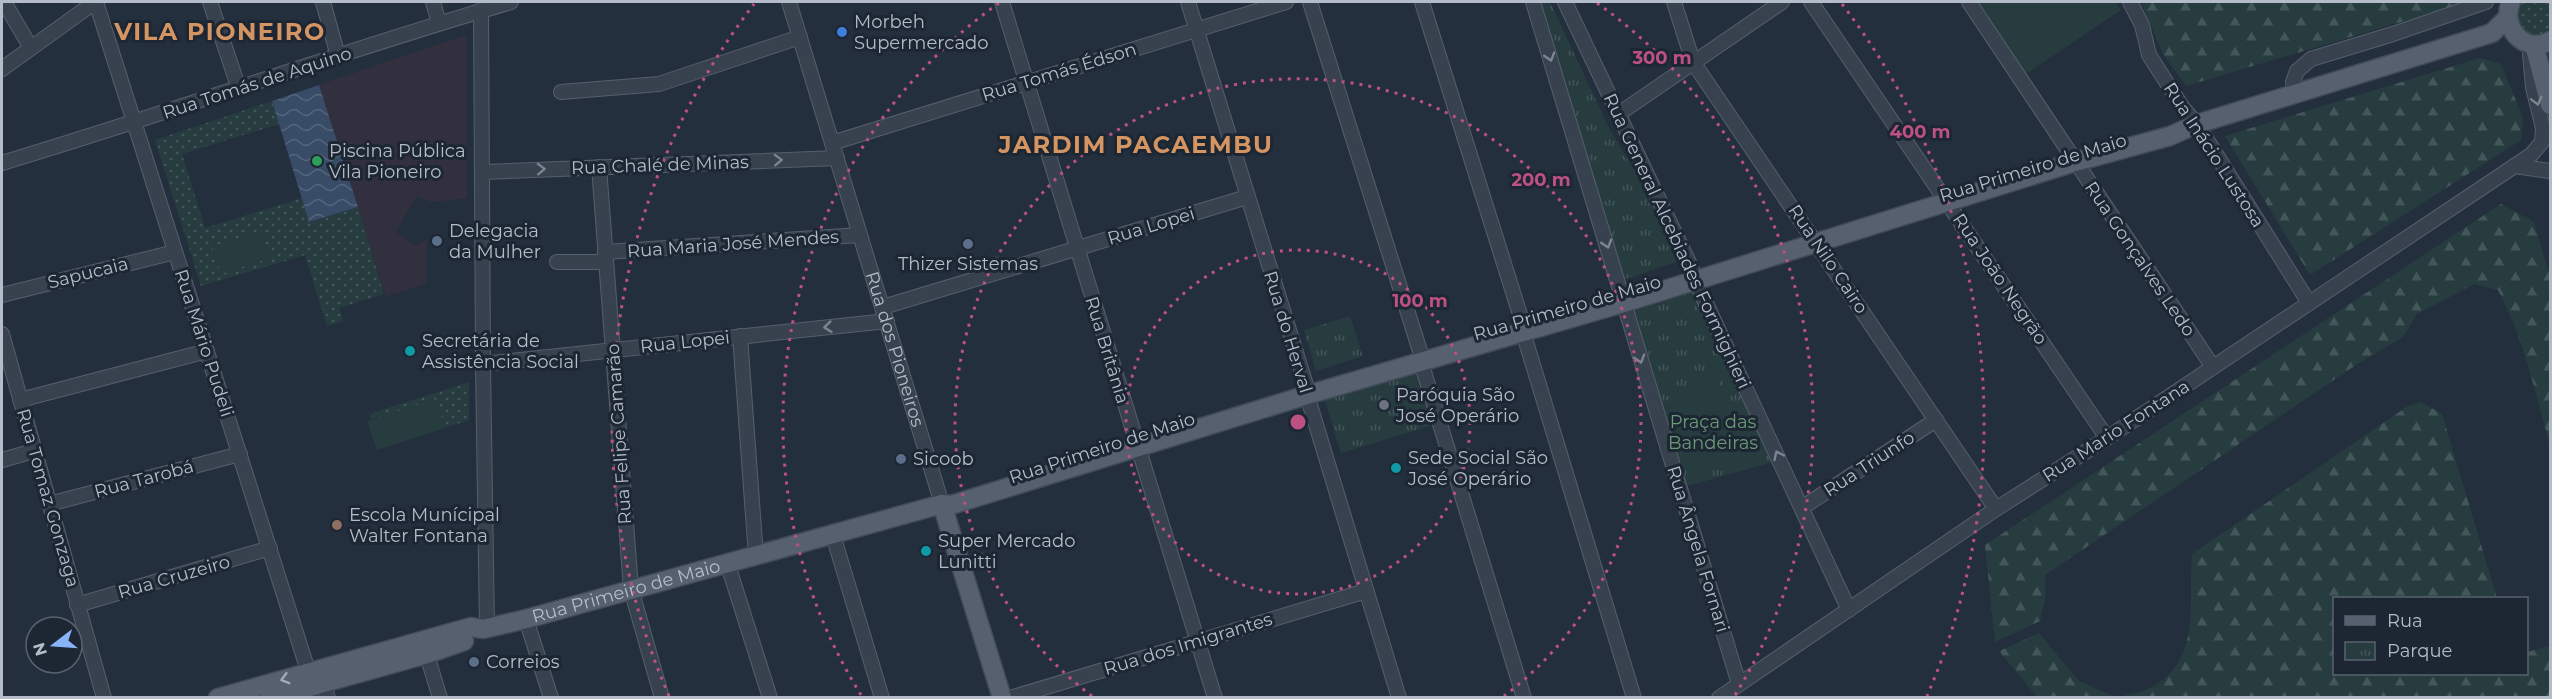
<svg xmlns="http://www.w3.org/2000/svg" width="2552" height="699" viewBox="0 0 2552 699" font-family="Montserrat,sans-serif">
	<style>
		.medical { fill: #32303f }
		.grass { fill: url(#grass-dots) }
		.forest { fill: url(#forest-firs) }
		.park { fill: url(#park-tufts) }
		.garden { fill: #263c3f }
		.water { fill: url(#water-waves) }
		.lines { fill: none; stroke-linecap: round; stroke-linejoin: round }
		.minor-casing { stroke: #565f6c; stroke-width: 16 }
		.major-casing { stroke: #414a57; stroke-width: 21 }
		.minor { stroke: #38414e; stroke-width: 14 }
		.major { stroke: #56606e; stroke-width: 18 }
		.oneway { stroke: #7c8592 }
		.oneway2 { stroke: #a1aab7 }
		.ring { fill: none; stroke: #bd5182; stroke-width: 3; stroke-dasharray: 3 6 }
		.shop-dot { fill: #3f7fe0; stroke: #1d2633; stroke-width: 2 }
		.leisure-dot { fill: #2e9e5b; stroke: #1d2633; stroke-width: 2 }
		.service-dot { fill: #5c6f8a; stroke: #1d2633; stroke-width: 2 }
		.culture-dot { fill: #0f9aa8; stroke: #1d2633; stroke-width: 2 }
		.worship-dot { fill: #6b7280; stroke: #1d2633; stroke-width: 2 }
		.education-dot { fill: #8d6e63; stroke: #1d2633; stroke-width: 2 }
		.labels { text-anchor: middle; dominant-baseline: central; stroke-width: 6; stroke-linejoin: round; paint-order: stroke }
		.poi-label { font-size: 18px; fill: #b4bcc9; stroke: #1d2633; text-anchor: start }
		.street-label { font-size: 18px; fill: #b4bcc9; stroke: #1d2633 }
		.park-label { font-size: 18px; fill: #6b9a76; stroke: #1d2633 }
		.district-label { font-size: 24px; font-weight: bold; letter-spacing: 1.5px; fill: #d59563; stroke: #1d2633 }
		.centre { fill: #bd5182; stroke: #1d2633; stroke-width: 3 }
		.ring-label { font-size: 18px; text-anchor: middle; font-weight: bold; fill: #bd5182; stroke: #1d2633; stroke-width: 6; stroke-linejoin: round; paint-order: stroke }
	</style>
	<defs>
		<pattern id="grass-dots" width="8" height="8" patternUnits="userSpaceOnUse" patternTransform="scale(1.5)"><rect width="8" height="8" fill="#263c3f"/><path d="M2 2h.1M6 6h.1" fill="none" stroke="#435659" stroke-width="1.8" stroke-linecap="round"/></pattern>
		<pattern id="forest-firs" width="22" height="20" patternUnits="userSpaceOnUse" patternTransform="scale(1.5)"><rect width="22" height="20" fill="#263c3f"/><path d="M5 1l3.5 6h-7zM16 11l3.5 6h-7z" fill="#435659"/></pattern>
		<pattern id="park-tufts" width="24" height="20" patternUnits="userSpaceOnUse" patternTransform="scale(1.5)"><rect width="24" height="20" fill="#263c3f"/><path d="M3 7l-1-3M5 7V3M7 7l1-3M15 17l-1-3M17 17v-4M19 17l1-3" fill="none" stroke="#435659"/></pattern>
		<pattern id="water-waves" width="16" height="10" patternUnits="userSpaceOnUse" patternTransform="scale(1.5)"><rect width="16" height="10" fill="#394c67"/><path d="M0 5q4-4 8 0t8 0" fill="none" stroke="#53647b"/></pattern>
	</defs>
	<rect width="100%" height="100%" fill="#242f3e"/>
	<!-- medical -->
	<path class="medical" d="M 466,35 L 467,198 L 432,202 L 416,197 L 396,232 L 416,246 L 427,239 L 426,284 L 386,296 L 319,85 Z"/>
	<!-- grass -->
	<g class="grass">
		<path d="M 2521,2 L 2550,2 L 2550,31 L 2547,34 L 2531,36 L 2518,26 L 2516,10 Z"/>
		<path d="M 272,101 L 279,124 L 182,154 L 205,228 L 302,198 L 310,222 L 358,207 L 384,294 L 339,308 L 343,321 L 327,326 L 305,255 L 201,286 L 155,140 Z"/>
		<path d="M 469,382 L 469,420 L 445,428 L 435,400 L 372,420 L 369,414 Z"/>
	</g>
	<!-- forest -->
	<g class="forest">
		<path d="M 2141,2 L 2468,2 L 2186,86 L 2163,54 Z"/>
		<path d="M 2480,58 L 2501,64 L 2523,118 L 2521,140 L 2310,275 L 2225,136 Z"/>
		<path d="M 2501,204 L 2534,222 L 2550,277 L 2550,445 C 2535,393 2524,338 2498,290 L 2474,284 L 2417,314 L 2403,337 L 2359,363 L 2045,575 L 2046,594 L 2040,621 L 1995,642 L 1985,545 Z"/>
		<path d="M 2421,402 L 2442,414 L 2497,598 L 2334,598 L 2334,674 L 2526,674 L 2527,652 L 2550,646 L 2550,697 L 2119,697 C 2130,694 2145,692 2154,686 C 2202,657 2188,601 2192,554 L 2408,406 Z"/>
		<path d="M 2039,633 L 2079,681 L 2115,697 L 2037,697 L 1999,651 Z"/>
	</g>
	<!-- park -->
	<g class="park">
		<path d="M 1535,2 L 1550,2 L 1609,128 L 1645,188 L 1679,261 L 1622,280 Z"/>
		<path d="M 1690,287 L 1773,462 L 1687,486 L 1631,305 Z"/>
		<path d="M 1350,316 L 1363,356 L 1316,371 L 1304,330 Z"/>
		<path d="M 1417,372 L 1433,425 L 1341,453 L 1325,400 Z"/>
	</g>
	<!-- garden -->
	<g class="garden">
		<path d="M 1978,2 L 2116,2 L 2121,10 L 2026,74 Z"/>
		<path d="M 262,232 L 270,258 L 221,274 L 212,247 Z"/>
		<path d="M 1718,378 L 1744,461 L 1694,477 L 1668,393 Z"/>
		<path d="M 435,399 L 445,428 L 377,450 L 367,421 Z"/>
	</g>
	<!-- water -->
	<path class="water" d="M 319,85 L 358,207 L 309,222 L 272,101 Z"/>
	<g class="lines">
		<defs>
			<g id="minor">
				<path d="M 4,2 L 31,48"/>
				<path d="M 96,2 L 311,680"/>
				<path d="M 210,2 L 239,89"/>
				<path d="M 323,2 L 338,56"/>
				<path d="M 433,2 L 439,23"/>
				<path id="s1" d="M 789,2 L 942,504"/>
				<path d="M 1002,2 L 1215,698"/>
				<path d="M 1188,2 L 1306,385 L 1307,395 L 1399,698"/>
				<path d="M 1310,2 L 1420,351 L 1421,362 L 1524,698"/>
				<path d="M 1422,2 L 1522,321 L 1523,332 L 1634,698"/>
				<path d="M 1533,2 L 1739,684"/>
				<path d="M 1565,2 L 1693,271 L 1695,280 L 1849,610"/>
				<path d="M 1674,2 L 1693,62 L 1996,509"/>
				<path d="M 1811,2 L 2107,438"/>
				<path d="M 1969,2 L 2213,367"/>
				<path d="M 2130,2 L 2142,25 L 2149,55 L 2183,108 L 2197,124 L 2309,303"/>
				<path d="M 481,10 L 483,364 L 487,628"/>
				<path d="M 2,69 L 95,2"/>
				<path d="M 561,92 L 659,84 L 800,37"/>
				<path d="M 2296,94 L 2293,82 L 2297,71 L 2311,59 L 2393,34 L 2486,2"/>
				<path d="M 1617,115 L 1782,2"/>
				<path d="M 832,143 L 1286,2"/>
				<path d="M 2,163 C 172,112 340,52 511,2"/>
				<path d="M 2514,166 L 2550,171"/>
				<path d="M 599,167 L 631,589 L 662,698"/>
				<path d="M 483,172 L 837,158"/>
				<path d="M 605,252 L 860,235"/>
				<path d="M 557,262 L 605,262"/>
				<path d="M 2,295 L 175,252"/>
				<path d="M 883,307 L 1247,197"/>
				<path d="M 2,334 L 104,698"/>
				<path d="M 740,336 L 756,557"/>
				<path d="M 483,364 L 887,321"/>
				<path d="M 20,400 L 207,351"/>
				<path d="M 2,460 L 34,451"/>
				<path d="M 49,504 L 240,454"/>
				<path d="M 1803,507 L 1936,420"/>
				<path d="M 833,535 L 882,698"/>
				<path d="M 728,565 L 770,698"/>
				<path d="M 77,605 L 270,548"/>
				<path d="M 526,619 L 551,698"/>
				<path d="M 424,645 L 440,698"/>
				<path d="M 321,674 L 328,698"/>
				<path d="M 1010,698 L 1366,591"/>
				<path d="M 1719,698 L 1996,509 L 2107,438 L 2531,155 L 2542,142 L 2543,128 L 2533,87 L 2530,54"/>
			</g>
			<g id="major">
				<path d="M 2511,2 C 2500,26 2524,55 2550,41"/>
				<path d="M 2534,45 L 2550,105"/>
				<path d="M 942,504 L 1002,698"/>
				<path id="s2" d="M 218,698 L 471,627 L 483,629 L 526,619 L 942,504 L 951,505 L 1307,395 L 1623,303 L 2075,162 L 2170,136 L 2197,124 L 2492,33 L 2507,18"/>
				<path d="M 270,698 L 427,654 L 464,641"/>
			</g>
		</defs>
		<!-- minor casing -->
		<use href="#minor" class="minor-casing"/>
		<!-- major casing -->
		<use href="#major" class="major-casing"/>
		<!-- minor -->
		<use href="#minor" class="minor"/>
		<!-- major -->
		<use href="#major" class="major"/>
	</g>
	<!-- one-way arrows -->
	<defs><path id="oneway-chevron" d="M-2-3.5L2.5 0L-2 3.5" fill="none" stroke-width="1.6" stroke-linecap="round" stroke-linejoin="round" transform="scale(1.5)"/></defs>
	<g class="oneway">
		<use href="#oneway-chevron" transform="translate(1550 57) rotate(73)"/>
		<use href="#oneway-chevron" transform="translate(2537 101) rotate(76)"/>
		<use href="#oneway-chevron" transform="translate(778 160) rotate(-2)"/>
		<use href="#oneway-chevron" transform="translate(541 169) rotate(-2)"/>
		<use href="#oneway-chevron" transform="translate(1607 244) rotate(73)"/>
		<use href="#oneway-chevron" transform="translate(828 327) rotate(174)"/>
		<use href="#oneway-chevron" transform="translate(1640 359) rotate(73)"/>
		<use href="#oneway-chevron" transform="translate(1778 455) rotate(-115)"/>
	</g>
	<use class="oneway2" href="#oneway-chevron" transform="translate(285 679) rotate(164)"/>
	<!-- distance rings -->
	<g class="ring">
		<circle cx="1298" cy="422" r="172"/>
		<path d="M1092 696A343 343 0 1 1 1504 696"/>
		<path d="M861 695A515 515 0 0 1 999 3M1597 3A515 515 0 0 1 1735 695"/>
		<path d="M669 696A686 686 0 0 1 754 4M1842 4A686 686 0 0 1 1927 696"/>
	</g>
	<!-- markers -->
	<circle class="shop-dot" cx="842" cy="32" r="6"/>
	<circle class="leisure-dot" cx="317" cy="161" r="6"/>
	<g class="service-dot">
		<circle cx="437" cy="241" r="6"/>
		<circle cx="968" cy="244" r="6"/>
		<circle cx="901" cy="459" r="6"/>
		<circle cx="474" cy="662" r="6"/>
	</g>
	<g class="culture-dot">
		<circle cx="410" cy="351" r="6"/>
		<circle cx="1396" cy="468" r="6"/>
		<circle cx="926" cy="551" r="6"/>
	</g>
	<circle class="worship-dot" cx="1384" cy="405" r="6"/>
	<circle class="education-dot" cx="337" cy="525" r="6"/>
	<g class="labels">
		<!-- poi labels -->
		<g class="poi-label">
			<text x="854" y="22">Morbeh<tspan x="854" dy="21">Supermercado</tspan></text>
			<text x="329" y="151">Piscina Pública<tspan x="329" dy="21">Vila Pioneiro</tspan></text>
			<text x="449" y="231">Delegacia<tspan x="449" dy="21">da Mulher</tspan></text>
			<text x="968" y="264" text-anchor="middle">Thizer Sistemas</text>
			<text x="422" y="341">Secretária de<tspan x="422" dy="21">Assistência Social</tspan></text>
			<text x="1396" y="395">Paróquia São<tspan x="1396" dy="21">José Operário</tspan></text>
			<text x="1408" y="458">Sede Social São<tspan x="1408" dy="21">José Operário</tspan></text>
			<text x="913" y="459">Sicoob</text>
			<text x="349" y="515">Escola Munícipal<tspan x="349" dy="21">Walter Fontana</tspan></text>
			<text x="938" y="541">Super Mercado<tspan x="938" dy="21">Lunitti</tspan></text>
			<text x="486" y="662">Correios</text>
		</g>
		<!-- street labels -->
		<g class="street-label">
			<text transform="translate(1059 72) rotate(-17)">Rua Tomás Édson</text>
			<text transform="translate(257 83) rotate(-18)">Rua Tomás de Aquino</text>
			<text transform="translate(2214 155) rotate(57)">Rua Inácio Lustosa</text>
			<text transform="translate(660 165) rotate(-2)">Rua Chalé de Minas</text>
			<text transform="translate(2033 168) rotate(-17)">Rua Primeiro de Maio</text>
			<text transform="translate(1151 226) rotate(-17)">Rua Lopei</text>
			<text transform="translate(1677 241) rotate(65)">Rua General Alcebiades Formighieri</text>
			<text transform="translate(733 244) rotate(-4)">Rua Maria José Mendes</text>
			<text transform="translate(1828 259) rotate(56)">Rua Nilo Cairo</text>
			<text transform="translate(2140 259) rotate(56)">Rua Gonçalves Ledo</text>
			<text transform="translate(88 273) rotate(-14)">Sapucaia</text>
			<text transform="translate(2000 279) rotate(56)">Rua João Negrão</text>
			<text transform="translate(1567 308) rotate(-16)">Rua Primeiro de Maio</text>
			<text transform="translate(1288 332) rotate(73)">Rua do Herval</text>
			<text transform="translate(685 342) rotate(-6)">Rua Lopei</text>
			<text transform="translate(204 343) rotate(72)">Rua Mário Pudeli</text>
			<text stroke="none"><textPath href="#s1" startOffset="363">Rua dos Pioneiros</textPath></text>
			<text transform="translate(1107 350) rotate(73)">Rua Britânia</text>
			<text transform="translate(2116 431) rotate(-33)">Rua Mario Fontana</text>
			<text transform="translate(619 434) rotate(-94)">Rua Felipe Camarão</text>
			<text transform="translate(1102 448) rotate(-18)">Rua Primeiro de Maio</text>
			<text transform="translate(1869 464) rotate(-33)">Rua Triunfo</text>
			<text transform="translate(144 479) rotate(-15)">Rua Tarobá</text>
			<text transform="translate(48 498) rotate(74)">Rua Tomaz Gonzaga</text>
			<text transform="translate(1698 549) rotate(73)">Rua Ângela Fornari</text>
			<text transform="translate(174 577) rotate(-16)">Rua Cruzeiro</text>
			<text stroke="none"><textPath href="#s2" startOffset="423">Rua Primeiro de Maio</textPath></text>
			<text transform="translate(1188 644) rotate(-17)">Rua dos Imigrantes</text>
		</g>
		<!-- park labels -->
		<g class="park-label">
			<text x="1713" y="422">Praça das<tspan x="1713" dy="21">Bandeiras</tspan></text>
		</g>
		<!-- district labels -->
		<g class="district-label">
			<text x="220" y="31">VILA PIONEIRO</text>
			<text x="1136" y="144">JARDIM PACAEMBU</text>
		</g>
	</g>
	<circle cx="1298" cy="422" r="9" class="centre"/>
	<g class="ring-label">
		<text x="1662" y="64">300 m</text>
		<text x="1920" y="138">400 m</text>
		<text x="1541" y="186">200 m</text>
		<text x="1420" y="307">100 m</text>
	</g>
	<!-- border -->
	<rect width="2552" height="699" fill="none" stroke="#b4bcc9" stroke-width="6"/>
	<!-- legend -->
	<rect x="2333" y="597" width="195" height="78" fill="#1d2633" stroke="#59626f" stroke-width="1.5"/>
	<rect x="2345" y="616" width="30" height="9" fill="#56606e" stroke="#59626f" stroke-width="1.5"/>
	<text x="2387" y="627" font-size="18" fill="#b4bcc9">Rua</text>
	<rect x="2345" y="642" width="30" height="18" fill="url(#park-tufts)" stroke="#59626f" stroke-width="1.5"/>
	<text x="2387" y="657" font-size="18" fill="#b4bcc9">Parque</text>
	<!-- north arrow -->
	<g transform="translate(54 645) rotate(253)"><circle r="28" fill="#1d2633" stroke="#59626f" stroke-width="1.5"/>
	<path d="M0-4.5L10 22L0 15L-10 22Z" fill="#8ab4f8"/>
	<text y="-9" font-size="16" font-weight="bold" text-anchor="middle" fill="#b4bcc9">N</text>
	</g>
</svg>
